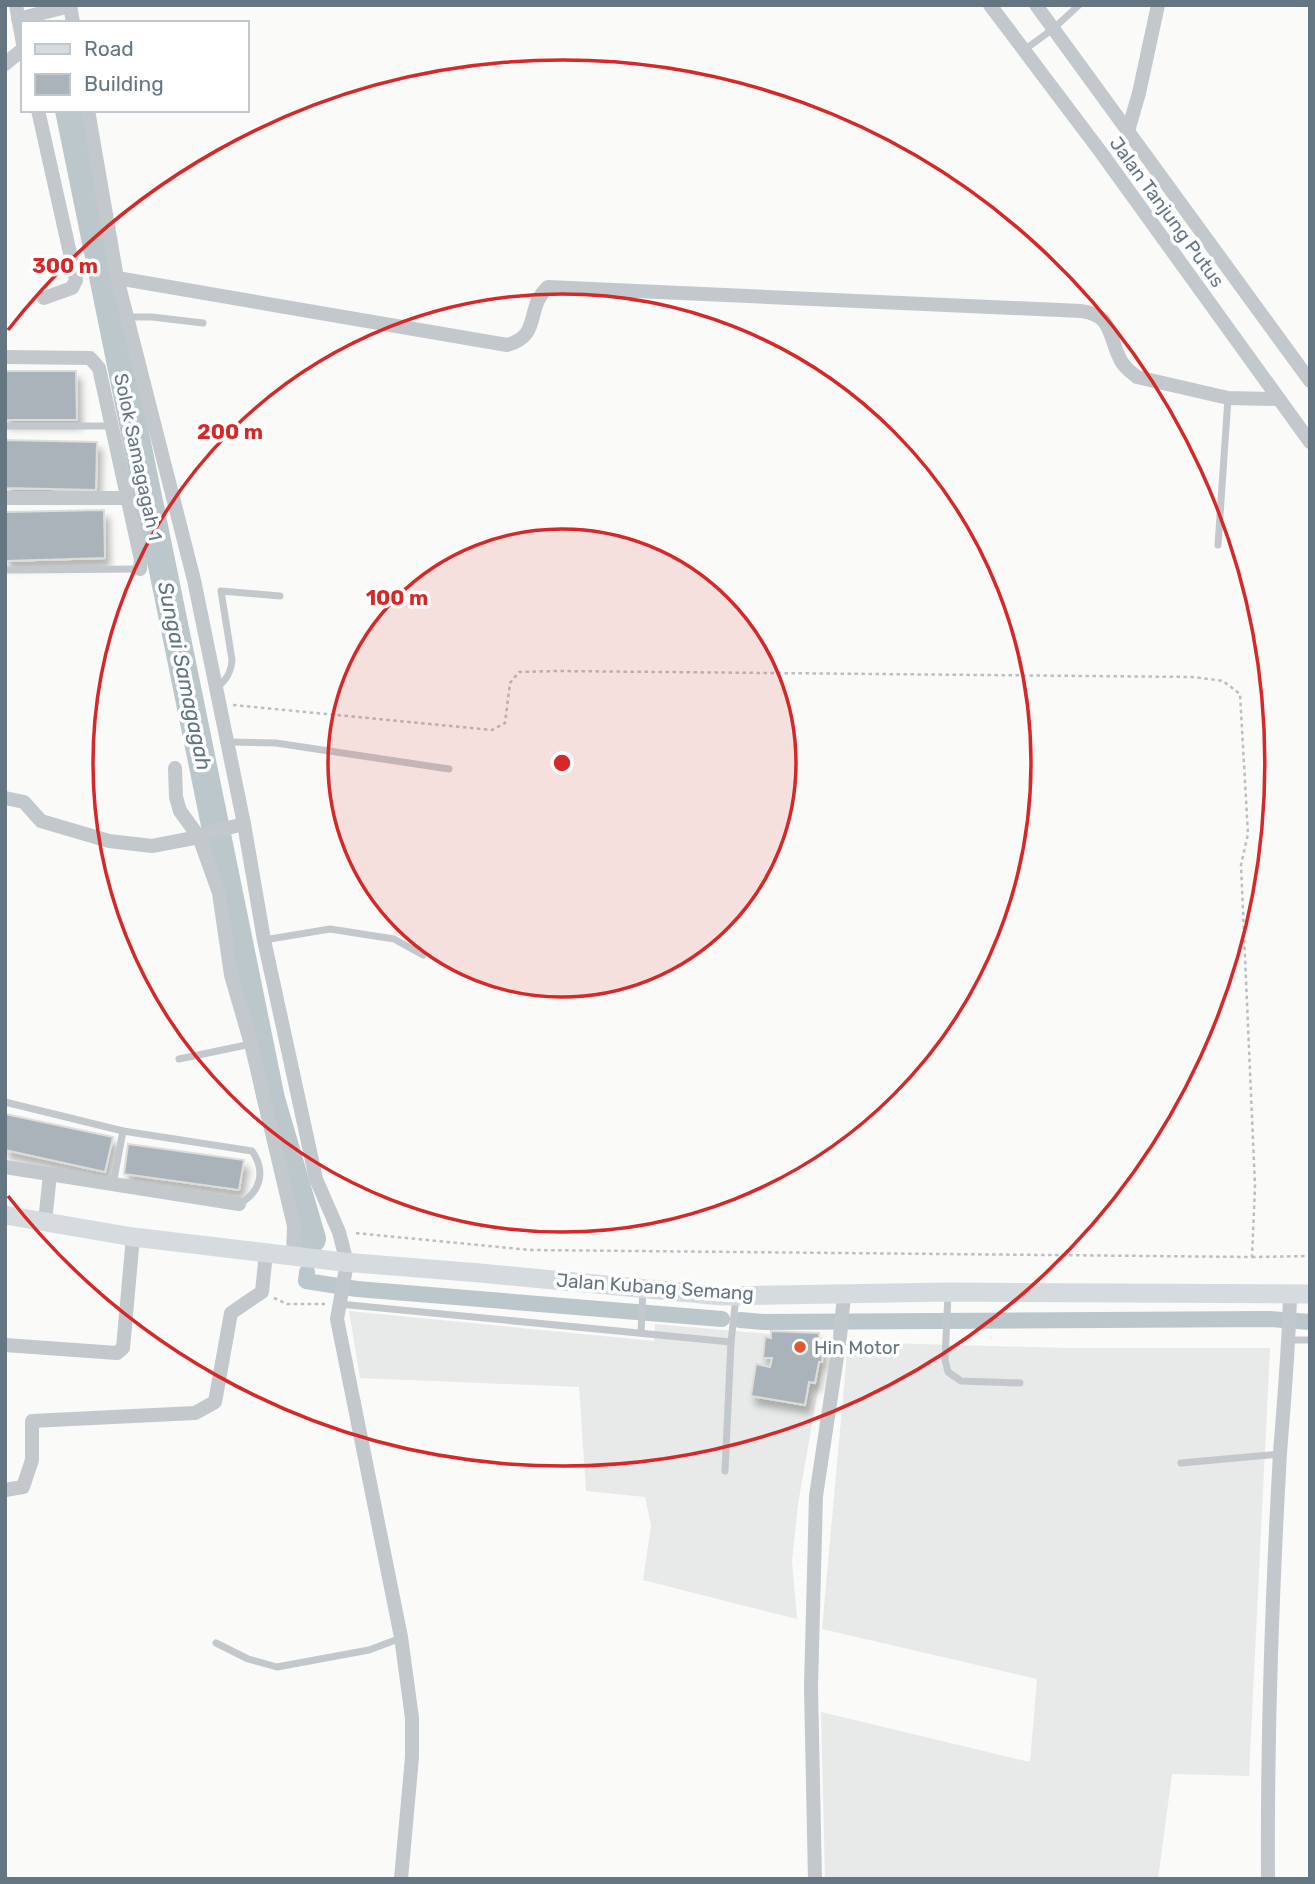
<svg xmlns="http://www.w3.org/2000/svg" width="1315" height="1884" viewBox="0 0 1315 1884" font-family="Rubik,sans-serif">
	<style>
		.built { fill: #e8e9e9 }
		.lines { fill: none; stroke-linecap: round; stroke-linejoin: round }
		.canal { stroke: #bbc7cb; stroke-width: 16 }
		.river { stroke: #bbc7cb; stroke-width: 28 }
		.building { fill: #aab3b9; stroke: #dcdcda; stroke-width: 2; filter: url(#shadow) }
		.path { stroke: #bbbfc2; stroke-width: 2.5; stroke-dasharray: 3.5 3.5; stroke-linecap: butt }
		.lane { stroke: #c3c8cc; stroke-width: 7 }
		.street { stroke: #c3c8cc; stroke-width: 14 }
		.secondary { stroke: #d6dbdf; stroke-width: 19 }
		.ring { fill: none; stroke: #d62828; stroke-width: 3.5 }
		.poi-dot { fill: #e4572e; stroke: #fff; stroke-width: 2.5 }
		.labels { text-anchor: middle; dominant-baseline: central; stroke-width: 7; stroke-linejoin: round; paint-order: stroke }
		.street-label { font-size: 19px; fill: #657683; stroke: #fff }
		.poi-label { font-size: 19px; fill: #657683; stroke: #fff; text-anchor: start }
		.water-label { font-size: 21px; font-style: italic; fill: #60757c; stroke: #fff }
		.centre { fill: #d62828; stroke: #fff; stroke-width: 3.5 }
		.ring-label { font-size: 21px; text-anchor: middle; font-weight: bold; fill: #d62828; stroke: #fff; stroke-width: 7; stroke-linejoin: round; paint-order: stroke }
	</style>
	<defs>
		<filter id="shadow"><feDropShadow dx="4.5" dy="8" stdDeviation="3.5" flood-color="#0004"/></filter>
	</defs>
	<rect width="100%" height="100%" fill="#fafaf8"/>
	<!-- built -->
	<g class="built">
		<path d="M 349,1311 L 654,1341 L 655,1324 L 827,1339 L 798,1504 L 792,1561 L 797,1619 L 643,1580 L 651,1525 L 645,1497 L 586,1491 L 579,1387 L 360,1378 Z"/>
		<path d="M 848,1342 L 1066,1348 L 1270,1348 L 1249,1776 L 1172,1774 L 1158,1879 L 825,1879 L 821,1712 L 1030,1762 L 1037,1679 L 822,1629 Z"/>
	</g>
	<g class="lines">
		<!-- canal -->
		<g class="canal">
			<path d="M 307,1272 L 306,1281 L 357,1289 L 722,1319"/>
			<path d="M 740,1320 L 765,1322 L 1269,1319 L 1310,1322"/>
		</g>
		<!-- river -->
		<path class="river" d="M 69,110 L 271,1099 L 312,1239"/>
	</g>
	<!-- building -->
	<g class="building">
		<path d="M 5,371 L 76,371 L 77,420 L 5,420 Z"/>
		<path d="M 5,440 L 97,442 L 96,490 L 5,488 Z"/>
		<path d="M 104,510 L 105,558 L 5,561 L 5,512 Z"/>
		<path d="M 5,1114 L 113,1137 L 105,1172 L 5,1150 Z"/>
		<path d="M 128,1144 L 244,1160 L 239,1190 L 124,1174 Z"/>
		<path d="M 771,1331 L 819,1333 L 819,1342 L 823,1342 L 822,1362 L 819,1362 L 815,1383 L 809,1382 L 805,1405 L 751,1396 L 756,1364 L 770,1367 L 772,1358 L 763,1358 L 765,1337 L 771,1338 Z"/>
	</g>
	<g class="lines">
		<!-- path -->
		<g class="path">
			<path d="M 233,705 L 492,730 L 505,723 L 510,683 L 519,672 L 557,671 L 1194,677 L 1223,681 L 1240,694 L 1248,834 L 1241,865 L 1255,1186 L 1252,1257 L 530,1250 L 355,1233"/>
			<path d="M 1252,1257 L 1310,1256"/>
			<path d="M 274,1298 L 287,1304 L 325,1304"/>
		</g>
		<!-- lane -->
		<g class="lane">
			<path d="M 1024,50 L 1053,29 L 1079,5"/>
			<path d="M 128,317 L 152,317 L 203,323"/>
			<path d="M 5,426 L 111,426"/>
			<path d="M 1218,545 L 1228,398"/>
			<path d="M 5,570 L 140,569"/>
			<path d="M 217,687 C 227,680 231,672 232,660 L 221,591 L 280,596"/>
			<path d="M 228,742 L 276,743 L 449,769"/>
			<path d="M 264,940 L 330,929 L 394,939 L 423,955"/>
			<path d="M 179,1059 L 251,1044"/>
			<path d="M 5,1102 L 123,1131 L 252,1151 C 266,1171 261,1192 239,1204"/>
			<path d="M 113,1184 L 123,1131"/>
			<path d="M 948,1294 L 945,1360 L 948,1372 L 961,1381 L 1020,1383"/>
			<path d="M 339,1304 L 731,1342"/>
			<path d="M 641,1333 L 643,1288"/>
			<path d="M 1289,1340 L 1310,1340"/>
			<path d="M 1181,1463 L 1280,1454"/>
			<path d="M 725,1471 L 731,1342 L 736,1297"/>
			<path d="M 216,1643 L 248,1659 L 277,1667 L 369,1650 L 401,1638"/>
		</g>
		<!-- street -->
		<g class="street">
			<path d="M 16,5 L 23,44"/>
			<path d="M 70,5 L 73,23"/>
			<path d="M 990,5 L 1100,151 L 1310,442"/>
			<path d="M 1036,5 L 1310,381"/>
			<path d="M 18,19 L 70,6"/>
			<path d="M 5,64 L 23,49"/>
			<path d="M 38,110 L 76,280 L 72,288 L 44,298"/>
			<path d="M 88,110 L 117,278 L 194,580 L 244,824 L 264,940 L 316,1179 L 339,1232 L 347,1263 L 337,1319 L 401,1637 L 412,1718 L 412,1757 L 401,1879"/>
			<path d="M 1128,131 L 1139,93 L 1158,5"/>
			<path d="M 117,278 L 507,345 C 542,336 525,307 548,287 L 1081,311 C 1114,315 1108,337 1121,361 C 1125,368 1131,372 1137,377 L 1228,398 L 1277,399"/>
			<path d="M 5,357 L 90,358 L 99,368 L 141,560 L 140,569"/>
			<path d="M 5,498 L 127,498"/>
			<path d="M 175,768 L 176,797 L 180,811 L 199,837 L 219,893 L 231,975 L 251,1044 L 294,1226 L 293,1256"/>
			<path d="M 5,798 L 24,802 L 41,821 L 109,841 L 152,846 L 199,837 L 207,833 L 244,824"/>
			<path d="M 5,1167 L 239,1204"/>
			<path d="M 45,1222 L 50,1174"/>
			<path d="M 5,1345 L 117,1353 L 123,1348 L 133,1237"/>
			<path d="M 5,1490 L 23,1487 L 32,1460 L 32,1421 L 195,1413 L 215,1402 L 231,1313 L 262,1292 L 266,1253"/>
			<path d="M 815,1879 L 811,1687 L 816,1496 L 840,1337 L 844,1295"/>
			<path d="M 1268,1879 C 1267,1737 1272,1595 1280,1453 C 1284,1400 1289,1347 1290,1294"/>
		</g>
		<!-- secondary -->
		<path class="secondary" d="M 5,1215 L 133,1237 L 343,1262 L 480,1273 L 722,1296 L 948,1292 L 1310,1294"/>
	</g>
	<!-- distance rings -->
	<circle cx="562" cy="763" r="234" fill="#d62828" fill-opacity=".12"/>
	<g class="ring">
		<circle cx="562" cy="763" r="234"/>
		<circle cx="562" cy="763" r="469"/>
		<path d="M8 330A703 703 0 1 1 8 1196"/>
	</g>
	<!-- markers -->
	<circle class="poi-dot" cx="800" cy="1347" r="7"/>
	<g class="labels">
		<!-- street labels -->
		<g class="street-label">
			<text transform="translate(1167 212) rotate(54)">Jalan Tanjung Putus</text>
			<text transform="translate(138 457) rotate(78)">Solok Samagagah 1</text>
			<text transform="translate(655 1287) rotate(4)">Jalan Kubang Semang</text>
		</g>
		<!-- poi labels -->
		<g class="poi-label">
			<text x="814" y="1347">Hin Motor</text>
		</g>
		<!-- water labels -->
		<g class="water-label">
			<text transform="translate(185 676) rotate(78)">Sungai Samagagah</text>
		</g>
	</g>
	<circle cx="562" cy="763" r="10" class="centre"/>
	<g class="ring-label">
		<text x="65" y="273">300 m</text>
		<text x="230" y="439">200 m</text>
		<text x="397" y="605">100 m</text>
	</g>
	<!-- border -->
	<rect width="1315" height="1884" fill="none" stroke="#657683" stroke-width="14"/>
	<!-- legend -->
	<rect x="21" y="21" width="228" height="91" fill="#ffffff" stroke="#c1c8cd" stroke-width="2"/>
	<rect x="35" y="44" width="35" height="10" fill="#d6dbdf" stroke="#c1c8cd" stroke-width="2"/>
	<text x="84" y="56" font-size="21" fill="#657683">Road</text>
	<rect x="35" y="74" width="35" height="21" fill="#aab3b9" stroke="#c1c8cd" stroke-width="2"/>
	<text x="84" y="91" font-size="21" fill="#657683">Building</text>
</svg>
